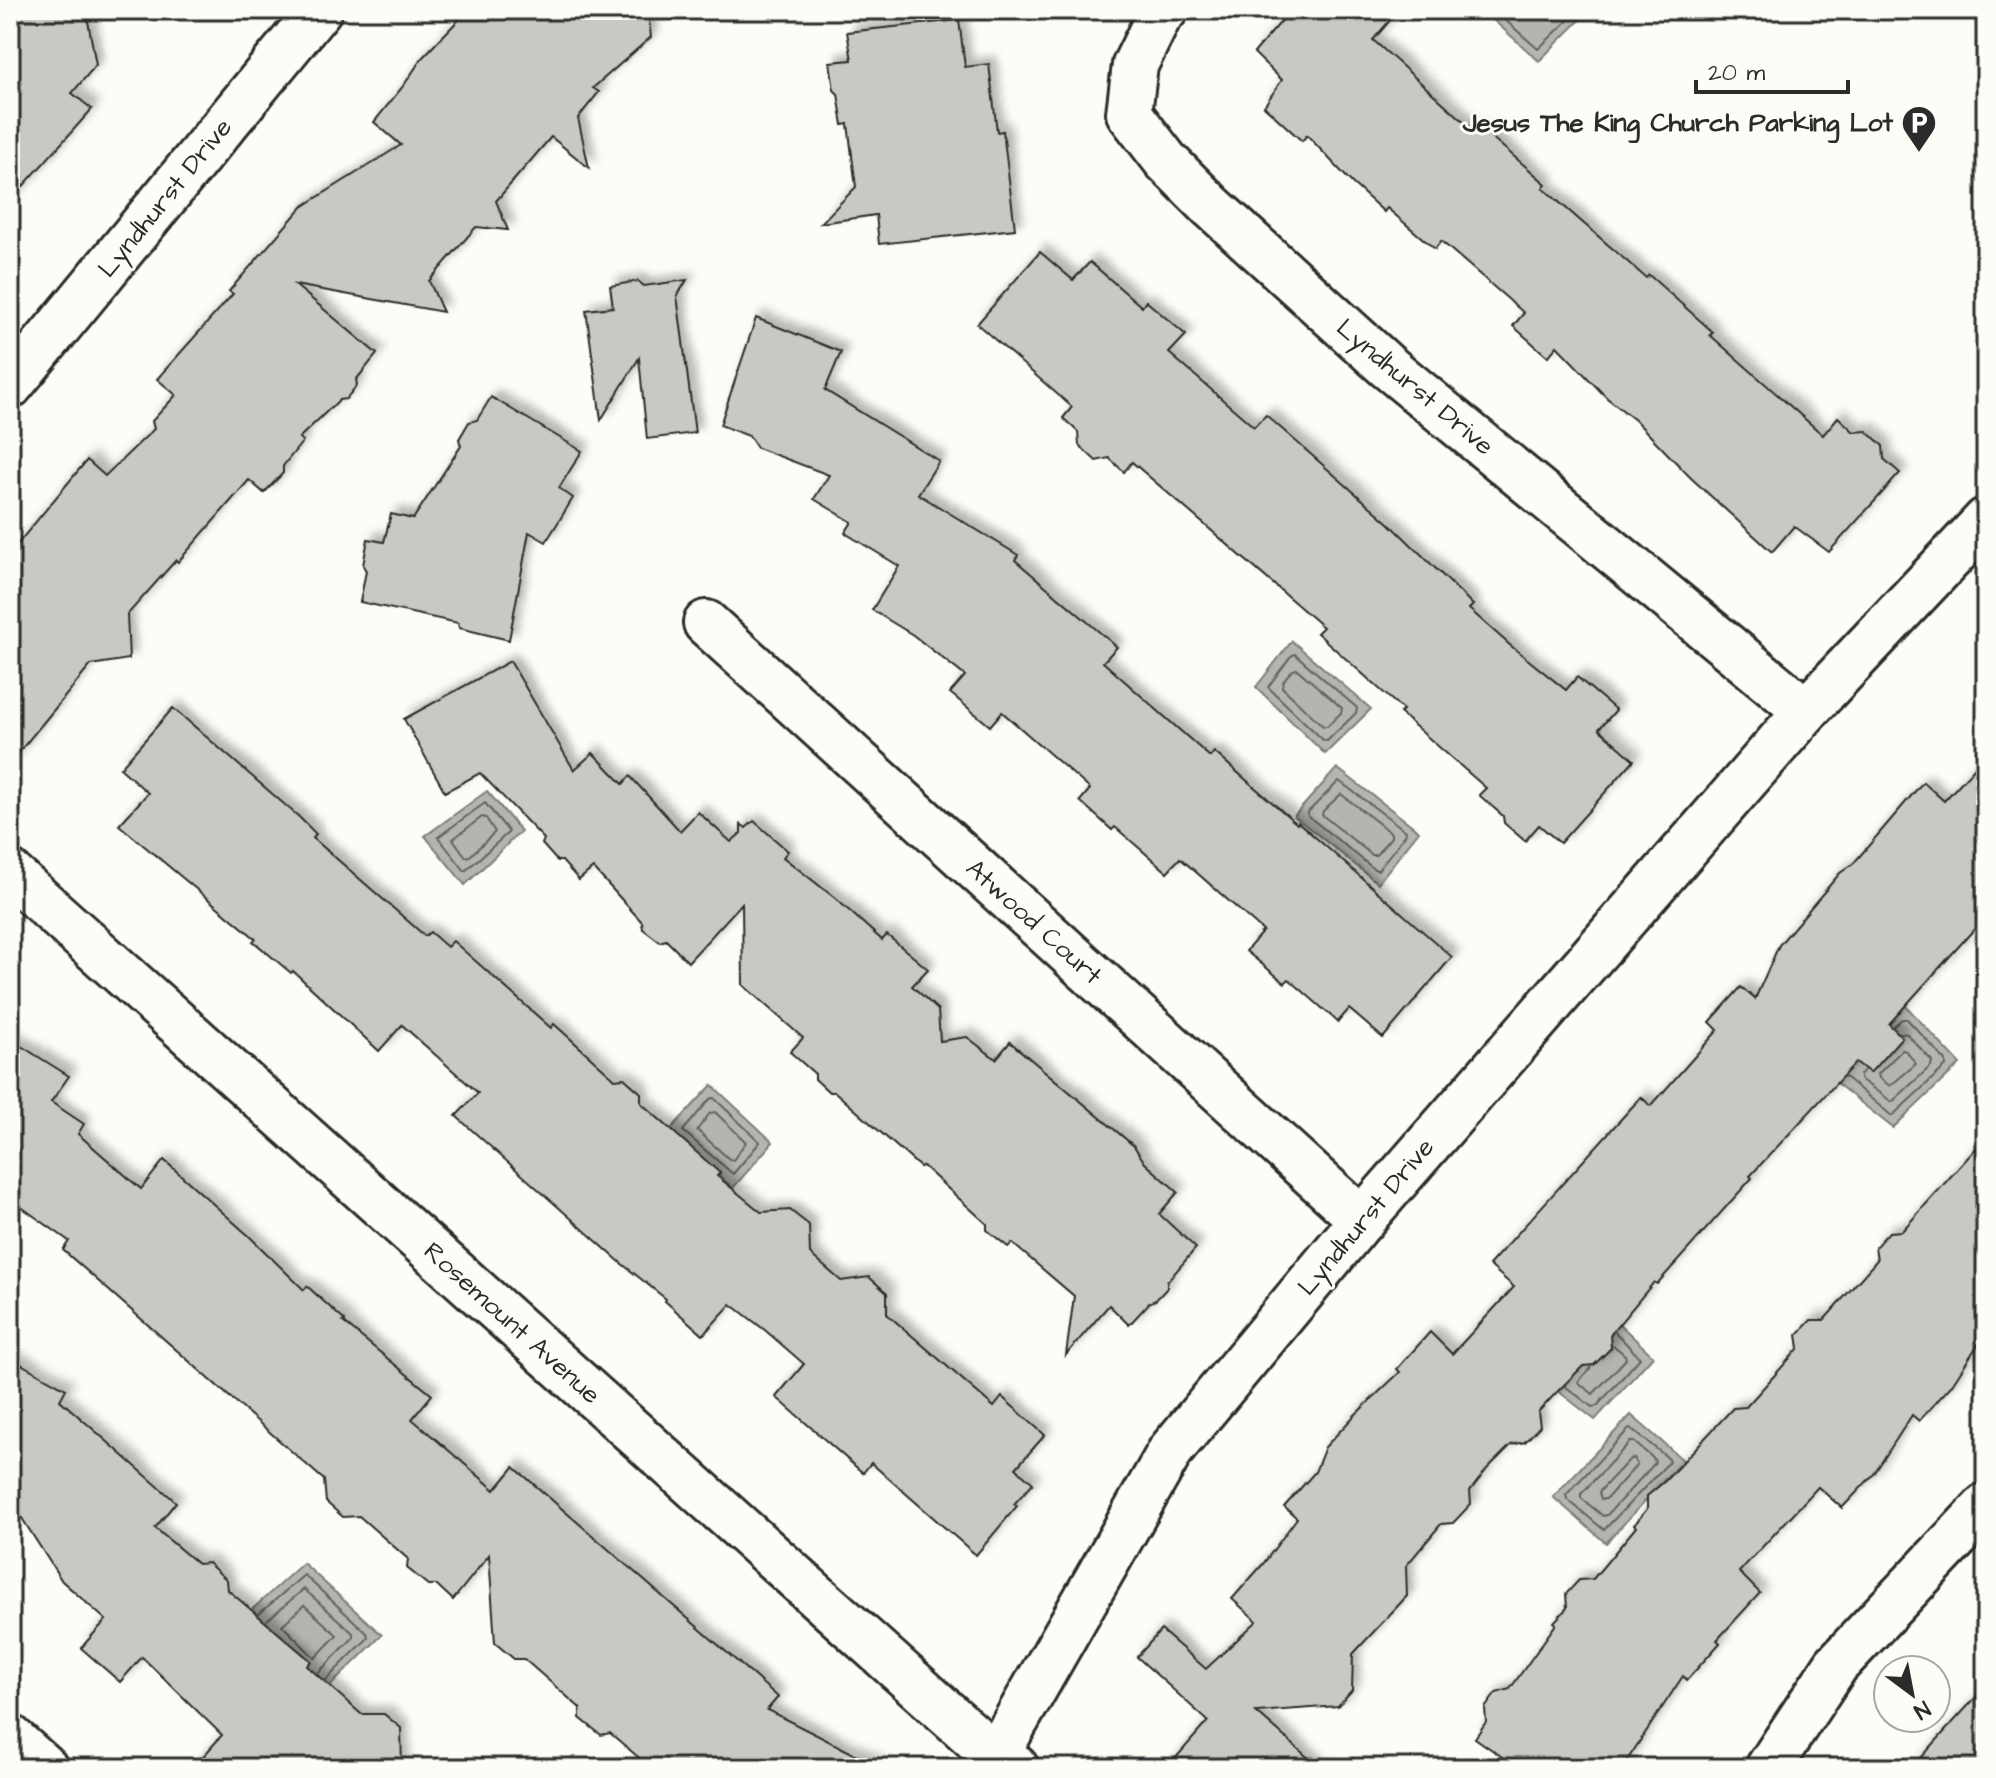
<svg xmlns="http://www.w3.org/2000/svg" width="1996" height="1778" viewBox="0 0 1996 1778" font-family="'Architects Daughter',sans-serif">
	<style>
		.water { fill: #b5b4b1; stroke: #7e7d7b; stroke-width: 2 }
		.lines { fill: none; stroke-linecap: round; stroke-linejoin: round }
		.shore { stroke: #626261; stroke-width: 2 }
		.building { fill: #c9c8c4; stroke: #2b2b2b; stroke-width: 2; filter: url(#shadow) }
		.minor-casing { stroke: #2b2b2b; stroke-width: 50 }
		.minor { stroke: #fdfcf7; stroke-width: 44 }
		.labels { text-anchor: middle; dominant-baseline: central; stroke-width: 6; stroke-linejoin: round; paint-order: stroke }
		.poi-label { font-size: 26px; font-weight: bold; fill: #2b2b2b; stroke: #fdfcf7; text-anchor: end }
		.street-label { font-size: 26px; fill: #2b2b2b; stroke: #fdfcf7 }
	</style>
	<defs>
		<filter id="shadow"><feDropShadow dx="7" dy="-7" stdDeviation="4" flood-color="#0004"/></filter>
	</defs>
	<rect width="100%" height="100%" fill="#fdfcf7"/>
	<filter id="ink" filterUnits="userSpaceOnUse"><feTurbulence type="fractalNoise" baseFrequency=".0125" numOctaves="2"/><feDisplacementMap in="SourceGraphic" scale="16" xChannelSelector="R" yChannelSelector="G"/><feConvolveMatrix kernelMatrix="1 2 1 2 8 2 1 2 1" color-interpolation-filters="sRGB"/></filter>
	<g filter="url(#ink)">
		<!-- water -->
		<g class="water">
			<path d="M 1498,10 L 1590,10 L 1539,61 L 1491,18 Z"/>
			<path d="M 1292,641 L 1371,709 L 1325,754 L 1256,687 Z"/>
			<path d="M 1337,768 L 1419,831 L 1378,883 L 1294,816 Z"/>
			<path d="M 487,791 L 521,831 L 465,885 L 425,836 Z"/>
			<path d="M 1905,1005 L 1960,1064 L 1893,1128 L 1830,1078 Z"/>
			<path d="M 712,1085 L 773,1142 L 733,1188 L 670,1130 Z"/>
			<path d="M 1613,1318 L 1653,1356 L 1595,1420 L 1549,1384 Z"/>
			<path d="M 1631,1415 L 1683,1460 L 1606,1543 L 1553,1497 Z"/>
			<path d="M 303,1563 L 382,1635 L 314,1702 L 237,1623 Z"/>
		</g>
		<g class="lines">
			<!-- shore -->
			<g class="shore">
				<path d="M 1504,10 L 1504,19 L 1538,49 L 1579,10"/>
				<path d="M 1295,654 L 1357,708 L 1356,713 L 1327,741 L 1323,740 L 1268,687 L 1291,656 Z"/>
				<path d="M 1297,669 L 1342,708 L 1341,713 L 1327,726 L 1323,726 L 1282,687 C 1282,681 1291,669 1297,669 Z"/>
				<path d="M 1339,781 L 1406,831 L 1405,835 L 1378,870 L 1374,869 L 1308,816 L 1308,812 Z"/>
				<path d="M 1341,794 L 1391,833 L 1391,837 L 1376,855 L 1372,855 L 1322,815 L 1323,811 Z"/>
				<path d="M 485,803 L 509,832 L 465,871 L 438,837 Z"/>
				<path d="M 482,817 L 486,818 L 495,832 L 470,856 L 466,857 L 453,839 Z"/>
				<path d="M 1902,1050 L 1906,1051 L 1916,1064 L 1890,1086 L 1879,1078 L 1878,1074 Z"/>
				<path d="M 1864,1070 L 1860,1075 L 1860,1079 L 1892,1102 L 1931,1066 L 1932,1061 L 1907,1034 L 1901,1033"/>
				<path d="M 1845,1077 L 1892,1116 L 1946,1066 L 1946,1061 L 1907,1019 L 1902,1019 L 1894,1026"/>
				<path d="M 714,1098 L 760,1142 L 733,1174 L 683,1131 L 710,1099 Z"/>
				<path d="M 715,1112 L 746,1142 L 733,1160 L 729,1159 L 697,1130 L 710,1113 Z"/>
				<path d="M 1591,1367 L 1578,1382 L 1593,1394 L 1626,1359 L 1625,1355 L 1613,1345"/>
				<path d="M 1565,1386 L 1592,1407 L 1597,1406 L 1640,1358 L 1615,1332"/>
				<path d="M 1630,1428 L 1668,1458 L 1669,1462 L 1604,1530 L 1567,1499 L 1566,1495 Z"/>
				<path d="M 1630,1442 L 1634,1442 L 1654,1459 L 1655,1463 L 1607,1515 L 1603,1516 L 1581,1498 L 1581,1494 Z"/>
				<path d="M 1634,1458 L 1637,1465 L 1606,1499 L 1601,1499 L 1599,1492 L 1630,1459 Z"/>
				<path d="M 304,1605 L 337,1635 L 315,1658 L 282,1625 Z"/>
				<path d="M 259,1614 L 304,1575 L 367,1633 L 368,1638 L 326,1680"/>
				<path d="M 267,1620 L 304,1589 L 353,1633 L 353,1638 L 318,1673"/>
			</g>
		</g>
		<!-- building -->
		<g class="building">
			<path d="M 10,10 L 86,10 L 96,65 L 72,93 L 92,109 L 10,201 Z"/>
			<path d="M 468,10 L 648,10 L 651,37 L 593,88 L 599,92 L 578,118 L 589,168 L 551,137 L 496,201 L 508,230 L 476,227 L 429,281 L 443,312 L 295,285 L 377,354 L 356,380 L 357,385 L 346,399 L 339,400 L 299,438 L 303,441 L 283,466 L 283,473 L 264,493 L 249,480 L 178,562 L 176,560 L 127,615 L 129,659 L 91,665 L 10,763 L 10,553 L 87,460 L 105,476 L 154,429 L 152,421 L 176,395 L 157,379 L 233,294 L 229,291 L 302,207 L 401,145 L 374,122 L 404,85 L 422,58 Z"/>
			<path d="M 1291,10 L 1399,10 L 1373,40 L 1478,134 L 1482,129 L 1546,184 L 1543,188 L 1646,278 L 1649,275 L 1713,332 L 1710,335 L 1823,435 L 1838,417 L 1854,432 L 1867,431 L 1883,446 L 1884,459 L 1900,473 L 1829,552 L 1794,526 L 1772,552 L 1691,478 L 1635,420 L 1607,398 L 1557,346 L 1548,357 L 1513,326 L 1524,313 L 1441,241 L 1435,249 L 1387,208 L 1384,212 L 1352,183 L 1307,135 L 1302,141 L 1264,106 L 1282,80 L 1254,53 Z"/>
			<path d="M 959,20 L 965,67 L 989,64 L 997,132 L 1003,131 L 1015,229 L 879,244 L 876,215 L 821,223 L 856,187 L 848,124 L 843,125 L 838,94 L 834,90 L 830,62 L 852,60 L 847,32 Z"/>
			<path d="M 1040,252 L 1073,280 L 1090,262 L 1142,307 L 1146,301 L 1186,335 L 1169,353 L 1254,427 L 1266,415 L 1389,523 L 1473,605 L 1469,609 L 1511,646 L 1566,690 L 1577,677 L 1616,710 L 1599,729 L 1634,760 L 1560,843 L 1539,825 L 1525,841 L 1504,823 L 1503,816 L 1479,795 L 1486,788 L 1400,713 L 1403,710 L 1317,633 L 1323,627 L 1132,462 L 1124,472 L 1109,458 L 1096,461 L 1079,445 L 1078,432 L 1063,418 L 1072,407 L 977,324 Z"/>
			<path d="M 687,280 L 677,296 L 695,433 L 647,439 L 639,358 L 601,420 L 586,310 L 613,307 L 610,286 L 638,281 L 644,286 Z"/>
			<path d="M 756,318 L 841,352 L 825,390 L 939,461 L 918,494 L 1018,555 L 1015,560 L 1117,647 L 1103,662 L 1210,757 L 1214,752 L 1297,824 L 1298,822 L 1452,957 L 1383,1038 L 1349,1009 L 1338,1022 L 1289,979 L 1285,983 L 1246,951 L 1263,931 L 1180,858 L 1167,872 L 1115,827 L 1112,830 L 1080,801 L 1090,789 L 1002,712 L 990,726 L 950,693 L 965,676 L 913,635 L 872,610 L 899,566 L 845,533 L 852,522 L 814,499 L 829,475 L 757,448 L 749,436 L 720,425 Z"/>
			<path d="M 491,397 L 582,451 L 559,488 L 573,498 L 546,542 L 529,532 L 509,640 L 459,628 L 458,623 L 360,602 L 366,571 L 363,565 L 368,539 L 384,542 L 391,514 L 413,519 L 461,446 L 459,439 L 469,422 L 477,420 Z"/>
			<path d="M 510,661 L 574,770 L 593,753 L 623,784 L 630,776 L 680,831 L 698,812 L 731,842 L 741,833 L 741,824 L 746,828 L 754,821 L 788,851 L 783,857 L 835,898 L 882,940 L 887,935 L 928,969 L 912,986 L 938,1010 L 940,1041 L 967,1037 L 996,1059 L 1010,1042 L 1134,1146 L 1145,1163 L 1178,1192 L 1159,1214 L 1196,1248 L 1167,1282 L 1167,1288 L 1156,1300 L 1150,1302 L 1129,1325 L 1109,1305 L 1066,1355 L 1074,1296 L 1012,1243 L 1008,1247 L 987,1230 L 987,1224 L 923,1166 L 920,1167 L 835,1092 L 829,1092 L 815,1079 L 815,1074 L 790,1052 L 803,1038 L 743,985 L 742,903 L 688,962 L 666,940 L 660,942 L 643,929 L 642,922 L 593,868 L 579,880 L 562,861 L 557,861 L 542,844 L 544,839 L 480,773 L 445,792 L 404,719 Z"/>
			<path d="M 173,708 L 299,817 L 316,834 L 313,838 L 425,936 L 430,932 L 447,947 L 453,941 L 551,1028 L 554,1024 L 615,1079 L 624,1078 L 641,1093 L 641,1103 L 720,1173 L 717,1176 L 761,1212 L 790,1210 L 809,1225 L 810,1254 L 841,1281 L 869,1277 L 887,1293 L 887,1314 L 994,1407 L 1002,1397 L 1045,1435 L 1016,1468 L 1033,1483 L 1014,1504 L 1017,1506 L 976,1555 L 871,1463 L 863,1473 L 776,1397 L 804,1364 L 766,1331 L 731,1304 L 703,1335 L 665,1301 L 666,1299 L 621,1263 L 456,1116 L 478,1093 L 402,1025 L 379,1051 L 293,971 L 291,973 L 253,941 L 256,939 L 119,825 L 148,793 L 120,768 Z"/>
			<path d="M 1986,755 L 1986,916 L 1889,1024 L 1902,1037 L 1870,1073 L 1856,1062 L 1750,1176 L 1752,1178 L 1657,1284 L 1654,1282 L 1610,1335 L 1611,1348 L 1594,1365 L 1583,1366 L 1557,1392 L 1538,1412 L 1540,1426 L 1525,1442 L 1511,1445 L 1488,1468 L 1470,1491 L 1471,1504 L 1453,1523 L 1441,1524 L 1406,1566 L 1407,1596 L 1353,1654 L 1352,1690 L 1338,1706 L 1256,1712 L 1320,1768 L 1167,1768 L 1208,1721 L 1137,1657 L 1161,1630 L 1206,1669 L 1257,1621 L 1232,1599 L 1263,1564 L 1297,1518 L 1284,1507 L 1315,1472 L 1325,1447 L 1355,1415 L 1400,1372 L 1397,1369 L 1430,1332 L 1452,1354 L 1514,1287 L 1489,1265 L 1641,1097 L 1651,1106 L 1718,1030 L 1710,1022 L 1741,987 L 1755,999 L 1779,945 L 1840,873 L 1853,864 L 1923,782 L 1944,801 Z"/>
			<path d="M 10,1039 L 69,1076 L 51,1102 L 84,1124 L 78,1134 L 141,1189 L 164,1160 L 249,1236 L 304,1290 L 307,1286 L 345,1321 L 343,1322 L 432,1395 L 412,1419 L 495,1490 L 514,1467 L 778,1697 L 767,1710 L 882,1768 L 651,1768 L 610,1733 L 601,1735 L 580,1718 L 580,1708 L 524,1659 L 514,1659 L 495,1643 L 489,1555 L 453,1600 L 437,1585 L 428,1585 L 407,1568 L 408,1559 L 359,1516 L 343,1517 L 326,1502 L 324,1480 L 63,1250 L 69,1241 L 10,1199 Z"/>
			<path d="M 1986,1137 L 1986,1332 L 1951,1386 L 1919,1421 L 1912,1415 L 1874,1474 L 1842,1508 L 1818,1487 L 1739,1572 L 1760,1593 L 1717,1640 L 1720,1643 L 1687,1680 L 1683,1676 L 1622,1768 L 1518,1768 L 1475,1738 L 1486,1722 L 1485,1708 L 1496,1693 L 1510,1689 L 1556,1624 L 1554,1622 L 1567,1608 L 1566,1594 L 1579,1580 L 1593,1579 L 1636,1527 L 1634,1525 L 1647,1509 L 1647,1496 L 1665,1481 L 1733,1408 L 1746,1407 L 1799,1348 L 1797,1335 L 1811,1320 L 1824,1320 L 1877,1260 L 1875,1247 L 1889,1232 L 1902,1231 Z"/>
			<path d="M 10,1358 L 66,1389 L 60,1400 L 176,1502 L 155,1528 L 198,1564 L 208,1563 L 227,1580 L 228,1590 L 311,1661 L 307,1666 L 361,1714 L 384,1714 L 401,1728 L 402,1768 L 193,1768 L 222,1735 L 142,1657 L 120,1682 L 81,1648 L 106,1620 L 62,1581 L 18,1512 L 10,1507 Z"/>
			<path d="M 1986,1686 L 1986,1768 L 1912,1768 L 1946,1730 Z"/>
		</g>
		<g class="lines">
			<defs>
				<g id="minor">
					<path d="M 1165,10 L 1159,16 L 1135,65 L 1129,113 L 1166,161 L 1211,206 L 1387,366 L 1806,711"/>
					<path d="M 10,386 L 319,10"/>
					<path d="M 706,623 L 1362,1220"/>
					<path d="M 10,873 L 995,1756 L 1016,1768"/>
					<path d="M 10,1737 L 45,1768"/>
					<path d="M 989,1768 L 1171,1450 L 1362,1220 L 1806,711 L 1986,520"/>
					<path d="M 1768,1768 L 1836,1665 L 1986,1506"/>
				</g>
			</defs>
			<!-- minor casing -->
			<use href="#minor" class="minor-casing"/>
			<!-- minor -->
			<use href="#minor" class="minor"/>
		</g>
	</g>
	<!-- icons -->
	<defs>
		<symbol id="parking-pin" viewBox="-11 -11 22 30"><path d="M0 17L-7.5 6A9.5 9.5 0 1 1 7.5 6Z" fill="#2b2b2b" stroke="#fdfcf7"/><path d="M-3.5-5.5H1a3.5 3.5 0 0 1 0 7H-1V5.5H-3.5ZM-1-3.4V-.6H.8a1.4 1.4 0 0 0 0-2.8Z" fill="#fff"/></symbol>
	</defs>
	<g fill-rule="evenodd">
		<use href="#parking-pin" x="1899" y="103" width="40" height="54"/>
	</g>
	<g class="labels">
		<!-- poi labels -->
		<g class="poi-label">
			<text x="1893" y="123">Jesus The King Church Parking Lot</text>
		</g>
		<!-- street labels -->
		<g class="street-label">
			<text transform="translate(165 198) rotate(-51)">Lyndhurst Drive</text>
			<text transform="translate(1415 387) rotate(40)">Lyndhurst Drive</text>
			<text transform="translate(1034 922) rotate(42)">Atwood Court</text>
			<text transform="translate(1366 1217) rotate(-50)">Lyndhurst Drive</text>
			<text transform="translate(512 1323) rotate(42)">Rosemount Avenue</text>
		</g>
	</g>
	<!-- margin -->
	<rect width="1996" height="1778" fill="none" stroke="#fdfcf7" stroke-width="40"/>
	<rect x="20" y="20" width="1956" height="1738" fill="none" stroke="#2b2b2b" stroke-width="3" filter="url(#ink)"/>
	<!-- north arrow -->
	<g transform="translate(1912 1694) rotate(148)"><circle r="38" fill="#fdfcf7" stroke="#a9a8a5" stroke-width="2"/>
	<path d="M0-6L14 30L0 20L-14 30Z" fill="#2b2b2b"/>
	<text y="-12" font-size="22" font-weight="bold" text-anchor="middle" fill="#2b2b2b">N</text>
	</g>
	<!-- scale -->
	<path d="M1696 80v12h152v-12" fill="none" stroke="#2b2b2b" stroke-width="4"/>
	<text x="1708" y="80" font-size="24" fill="#2b2b2b" stroke="#fdfcf7" stroke-width="6" paint-order="stroke">20 m</text>
</svg>
